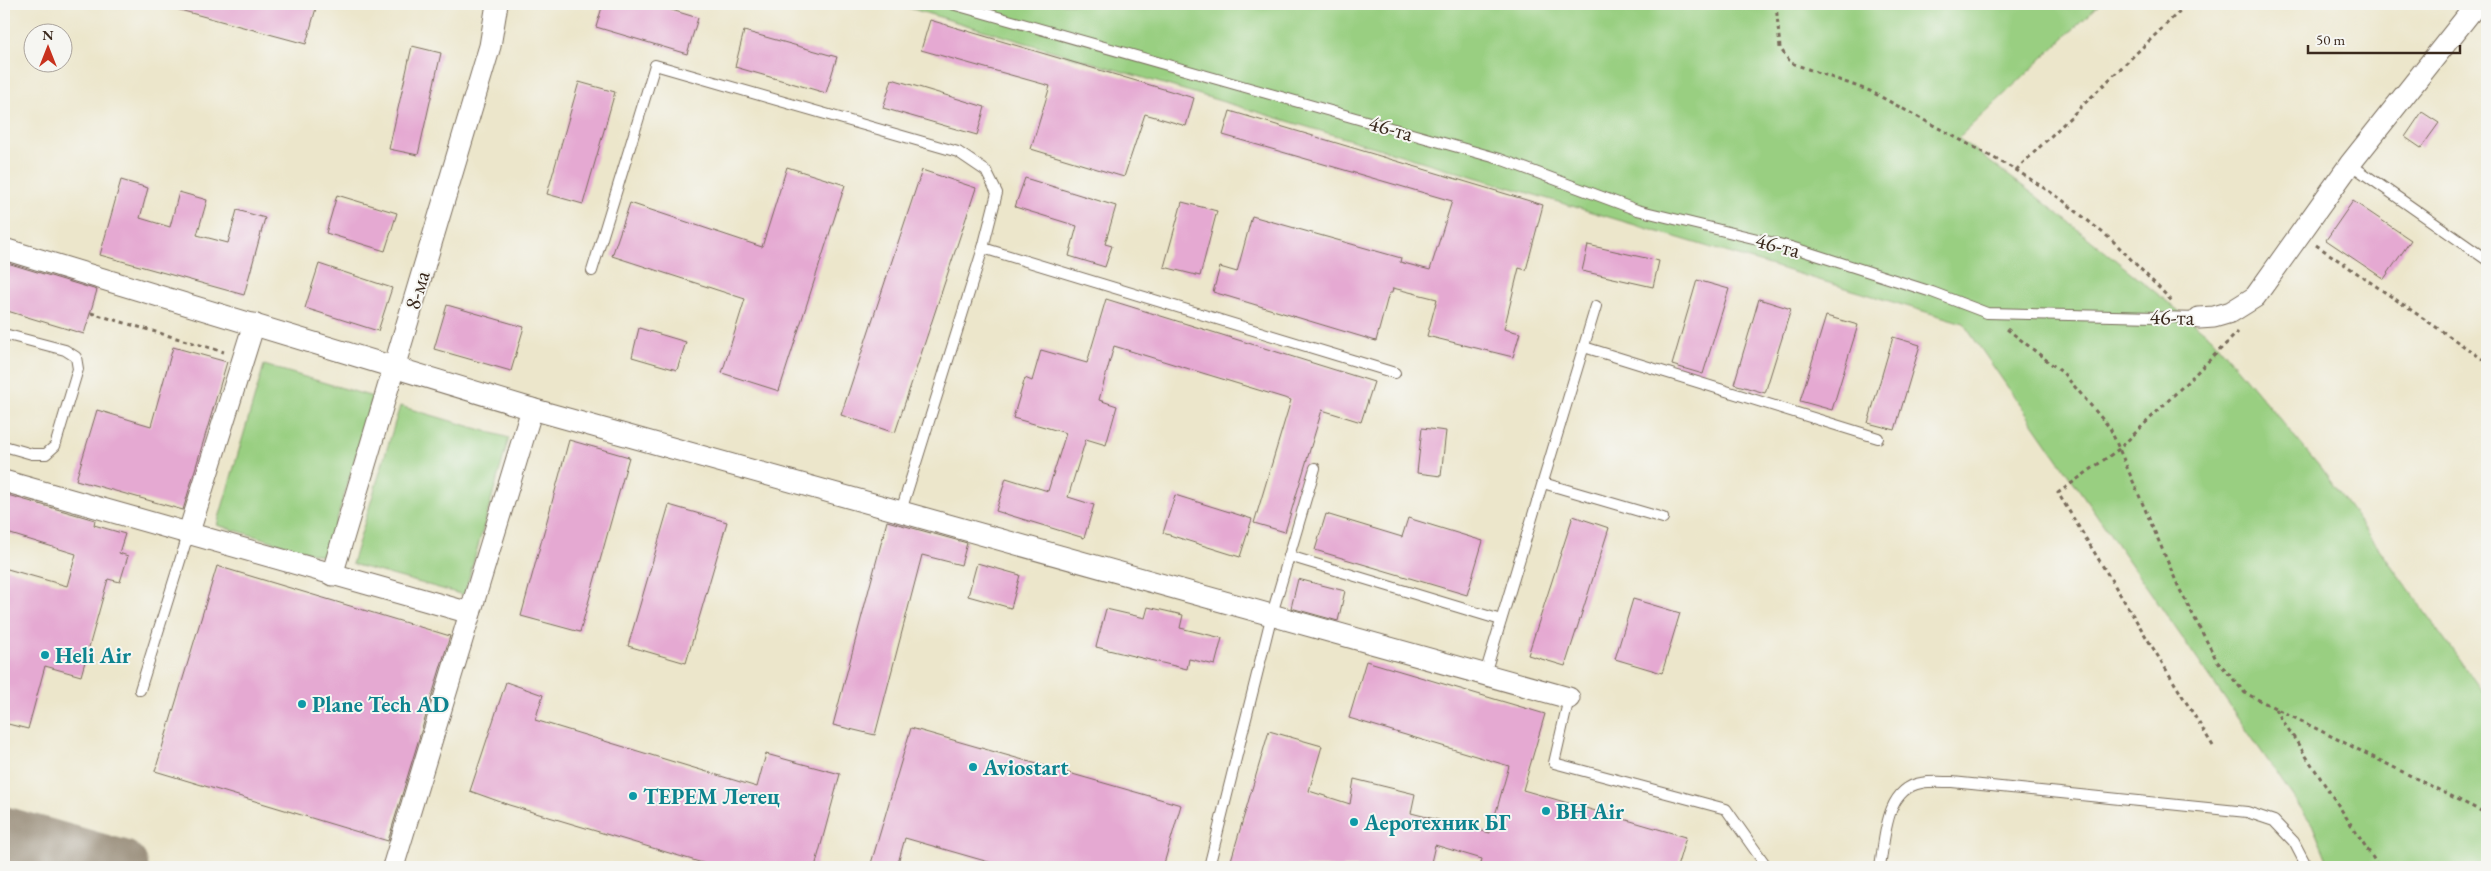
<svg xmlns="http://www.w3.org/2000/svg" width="2491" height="871" viewBox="0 0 2491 871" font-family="'EB Garamond',serif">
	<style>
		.green { fill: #99cf81; stroke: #6a7c50 }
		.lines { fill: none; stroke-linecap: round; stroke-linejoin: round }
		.taxiway { stroke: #948874; stroke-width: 55 }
		.building { fill: #e5a9d2 }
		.service-casing { stroke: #796c5b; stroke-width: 12 }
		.minor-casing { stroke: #796c5b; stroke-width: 23 }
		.path { stroke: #796c5b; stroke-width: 3; stroke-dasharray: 4 4; stroke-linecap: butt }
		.service { stroke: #fff; stroke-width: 10 }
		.minor { stroke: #fff; stroke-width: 21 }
		.culture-dot { fill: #0f9aa8; stroke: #f6f6f2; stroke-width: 2 }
		.labels { text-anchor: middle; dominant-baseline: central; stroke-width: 4; stroke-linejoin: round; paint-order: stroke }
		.street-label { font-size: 22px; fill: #3b2a1e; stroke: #f6f6f2 }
		.culture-label { font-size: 22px; font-weight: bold; fill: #0d838f; stroke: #f6f6f2; text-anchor: start }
	</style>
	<rect width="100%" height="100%" fill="#f6f6f2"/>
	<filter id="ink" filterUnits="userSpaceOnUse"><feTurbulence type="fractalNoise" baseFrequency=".02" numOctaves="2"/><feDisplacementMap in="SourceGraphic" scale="10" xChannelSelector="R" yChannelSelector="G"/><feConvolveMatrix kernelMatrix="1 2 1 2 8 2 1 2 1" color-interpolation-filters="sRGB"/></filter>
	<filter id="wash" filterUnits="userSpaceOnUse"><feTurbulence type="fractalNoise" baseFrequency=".0096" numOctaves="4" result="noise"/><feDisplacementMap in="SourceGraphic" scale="20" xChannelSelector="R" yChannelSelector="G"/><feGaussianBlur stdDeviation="1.12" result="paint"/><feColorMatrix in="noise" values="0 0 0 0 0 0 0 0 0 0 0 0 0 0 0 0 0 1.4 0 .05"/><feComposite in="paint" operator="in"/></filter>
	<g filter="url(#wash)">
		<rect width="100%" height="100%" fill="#ece6cb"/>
		<!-- green -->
		<g class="green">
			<path d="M 896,4 L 2100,4 L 1958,138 L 2036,196 L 2211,337 L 2320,467 L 2487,698 L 2487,867 L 2330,867 L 2312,824 L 1963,323 Z"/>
			<path d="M 264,365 L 373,397 L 326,557 L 217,525 Z"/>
			<path d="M 400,406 L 509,438 L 464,595 L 352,564 Z"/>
		</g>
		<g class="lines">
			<!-- taxiway -->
			<path class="taxiway" d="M 4,834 L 121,867"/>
		</g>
		<g id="blocks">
			<!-- building -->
			<g class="building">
				<path d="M 176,4 L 300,4 L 316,8 L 306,44 L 176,9 Z"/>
				<path d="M 603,4 L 652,4 L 698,18 L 687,54 L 596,27 Z"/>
				<path d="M 930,20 L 1194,98 L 1186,126 L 1145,114 L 1124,177 L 1031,149 L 1050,86 L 921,50 Z"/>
				<path d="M 744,31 L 837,57 L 826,93 L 735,67 Z"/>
				<path d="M 412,46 L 441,53 L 418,155 L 389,149 Z"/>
				<path d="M 892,79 L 985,107 L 977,135 L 883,108 Z"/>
				<path d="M 579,82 L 615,92 L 583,204 L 547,194 Z"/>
				<path d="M 1230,111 L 1543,205 L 1526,270 L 1519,268 L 1504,329 L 1520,333 L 1513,357 L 1427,336 L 1437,299 L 1393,288 L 1392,293 L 1389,293 L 1376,341 L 1213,292 L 1220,267 L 1237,272 L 1252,216 L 1401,258 L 1400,262 L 1430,270 L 1452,201 L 1223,135 Z"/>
				<path d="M 2422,112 L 2439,123 L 2421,148 L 2405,137 Z"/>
				<path d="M 787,167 L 845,185 L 779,391 L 722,373 L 745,299 L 612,256 L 630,203 L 762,247 Z"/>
				<path d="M 922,170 L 976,188 L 895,433 L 841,415 Z"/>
				<path d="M 1025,178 L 1116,206 L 1105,244 L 1112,246 L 1105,267 L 1069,256 L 1077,226 L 1015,207 Z"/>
				<path d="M 121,180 L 148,188 L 140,218 L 170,227 L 179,192 L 207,200 L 197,235 L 228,243 L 237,210 L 265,218 L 244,295 L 100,255 Z"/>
				<path d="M 337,195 L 397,213 L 385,251 L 326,233 Z"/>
				<path d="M 2353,201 L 2411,240 L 2384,279 L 2326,240 Z"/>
				<path d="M 1182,202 L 1217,211 L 1200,276 L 1164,267 Z"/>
				<path d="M 1588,245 L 1659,261 L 1653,287 L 1582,271 Z"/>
				<path d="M 4,262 L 97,290 L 84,334 L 4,310 Z"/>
				<path d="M 319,264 L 392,288 L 378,331 L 305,308 Z"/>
				<path d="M 1697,280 L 1729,289 L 1703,374 L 1672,365 Z"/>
				<path d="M 1106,299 L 1374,382 L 1361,422 L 1322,410 L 1285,532 L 1254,523 L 1291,400 L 1114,346 L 1099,400 L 1117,406 L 1106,445 L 1086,439 L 1068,497 L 1094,505 L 1084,538 L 996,511 L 1006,478 L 1048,491 L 1066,433 L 1013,418 L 1025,378 L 1032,381 L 1041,350 L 1087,363 Z"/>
				<path d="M 1759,299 L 1791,309 L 1765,393 L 1734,384 Z"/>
				<path d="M 447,305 L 524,327 L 511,371 L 434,349 Z"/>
				<path d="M 1826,316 L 1858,325 L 1832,410 L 1800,401 Z"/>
				<path d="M 639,328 L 686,342 L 677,370 L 632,357 Z"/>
				<path d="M 1893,337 L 1920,345 L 1895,430 L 1868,423 Z"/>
				<path d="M 173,347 L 227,362 L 183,510 L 76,480 L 97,410 L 151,426 Z"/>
				<path d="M 1422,428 L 1446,431 L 1441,476 L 1417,473 Z"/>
				<path d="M 569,440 L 629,457 L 580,632 L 521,616 Z"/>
				<path d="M 4,494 L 95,520 L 94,525 L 125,534 L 119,553 L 128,556 L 120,582 L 108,579 L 81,676 L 45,666 L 28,729 L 4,723 L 4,568 L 67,586 L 76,554 L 4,532 Z"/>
				<path d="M 1175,495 L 1252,519 L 1240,557 L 1163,533 Z"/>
				<path d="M 669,505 L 727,522 L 686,663 L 628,646 Z"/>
				<path d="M 1326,514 L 1402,537 L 1408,518 L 1483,541 L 1467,595 L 1315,550 Z"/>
				<path d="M 1573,516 L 1609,528 L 1565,666 L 1528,655 Z"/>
				<path d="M 887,521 L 967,543 L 961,565 L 922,555 L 875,735 L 833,725 Z"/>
				<path d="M 977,563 L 1020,575 L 1011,608 L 968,596 Z"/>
				<path d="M 217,566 L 450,636 L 388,841 L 155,771 Z"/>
				<path d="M 1298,579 L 1345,591 L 1338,621 L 1291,608 Z"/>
				<path d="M 1633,599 L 1680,613 L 1662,673 L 1615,659 Z"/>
				<path d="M 1148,607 L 1183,615 L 1180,628 L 1222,638 L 1215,665 L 1189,659 L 1187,669 L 1096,647 L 1106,609 L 1145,618 Z"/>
				<path d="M 1366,661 L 1545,714 L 1523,790 L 1686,837 L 1677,867 L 1480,867 L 1482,859 L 1435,845 L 1430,867 L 1229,867 L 1269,731 L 1322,746 L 1309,791 L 1350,804 L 1354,779 L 1415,794 L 1411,813 L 1490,833 L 1509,766 L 1349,718 Z"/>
				<path d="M 506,682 L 543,695 L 535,720 L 757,787 L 766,754 L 840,774 L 815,867 L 716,867 L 509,805 L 470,791 Z"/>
				<path d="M 911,728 L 1181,805 L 1163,867 L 1006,867 L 905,838 L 897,867 L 870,867 Z"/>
			</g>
		</g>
	</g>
	<g filter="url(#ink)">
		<use href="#blocks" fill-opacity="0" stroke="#796c5b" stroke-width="1"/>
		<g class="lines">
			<defs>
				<g id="service">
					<path d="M 952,4 L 1500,159 L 1637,210 L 1791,247 L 1932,292 L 1987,313 L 2199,318"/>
					<path d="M 2350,164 L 2487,260"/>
					<path d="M 983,248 L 1395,373"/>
					<path d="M 592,271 L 655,65 L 958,152 L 986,171 L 997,193 L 983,248 L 901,511"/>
					<path d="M 4,334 L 65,350 L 76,357 L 78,369 L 55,446 L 46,454 L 32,454 L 4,446"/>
					<path d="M 1584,347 L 1878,438"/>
					<path d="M 1543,483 L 1663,518"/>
					<path d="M 1289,556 L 1501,620"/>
					<path d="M 1485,674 L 1596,306"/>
					<path d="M 140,690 L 188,535"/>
					<path d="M 1569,698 L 1554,763 L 1726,809 L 1767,867"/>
					<path d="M 1209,867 L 1272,614 L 1315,468"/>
					<path d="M 1880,867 C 1885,839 1885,789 1921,783 C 1931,781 1942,782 1952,782 L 2247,812 L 2274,821 L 2294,842 L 2307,867"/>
				</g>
				<g id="minor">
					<path d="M 4,249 L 532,409 L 1569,698"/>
					<path d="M 2199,318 L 2214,317 L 2231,312 L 2255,297 L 2350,164 L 2477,4"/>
					<path d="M 4,481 L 470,613"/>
					<path d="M 188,535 L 254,324"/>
					<path d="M 332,575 L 490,46 L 497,4"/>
					<path d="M 393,867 L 532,409"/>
				</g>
			</defs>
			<!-- service casing -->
			<use href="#service" class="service-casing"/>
			<!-- minor casing -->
			<use href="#minor" class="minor-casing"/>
			<!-- path -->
			<g class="path">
				<path d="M 1776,4 L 1780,48 L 1791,63 L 1870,91 L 2016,170 L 2061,199 L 2113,241 L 2173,302"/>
				<path d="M 2016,170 L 2187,4"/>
				<path d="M 2316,245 L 2487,362"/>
				<path d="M 91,313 L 224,352"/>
				<path d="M 2007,329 L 2063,373 L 2110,428 L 2179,588 L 2216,659 L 2245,693 L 2487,814"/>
				<path d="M 2275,709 L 2379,867"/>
				<path d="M 2213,746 L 2058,493 L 2119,449 L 2238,332"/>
			</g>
			<!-- service -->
			<use href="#service" class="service"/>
			<!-- minor -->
			<use href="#minor" class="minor"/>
		</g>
	</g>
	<!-- markers -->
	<g class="culture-dot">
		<circle cx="45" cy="655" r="5"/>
		<circle cx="302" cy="704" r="5"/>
		<circle cx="973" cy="767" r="5"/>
		<circle cx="633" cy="796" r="5"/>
		<circle cx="1546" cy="811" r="5"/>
		<circle cx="1354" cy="822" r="5"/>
	</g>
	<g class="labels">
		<!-- street labels -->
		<g class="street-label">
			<text transform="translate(1391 128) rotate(16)">46-та</text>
			<text transform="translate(1778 245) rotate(15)">46-та</text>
			<text transform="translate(417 290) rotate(-73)">8-ма</text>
			<text transform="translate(2172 317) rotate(1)">46-та</text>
		</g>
		<!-- culture labels -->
		<g class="culture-label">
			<text x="55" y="655">Heli Air</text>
			<text x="312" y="704">Plane Tech AD</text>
			<text x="983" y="767">Aviostart</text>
			<text x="643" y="796">ТЕРЕМ Летец</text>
			<text x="1556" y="811">BH Air</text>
			<text x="1364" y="822">Аеротехник БГ</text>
		</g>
	</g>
	<!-- margin -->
	<rect width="2491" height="871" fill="none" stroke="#f6f6f2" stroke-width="20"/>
	<!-- north arrow -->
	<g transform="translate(48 48)"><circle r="24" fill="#f6f6f2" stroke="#aba49d"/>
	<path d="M0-4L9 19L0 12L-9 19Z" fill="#c8321e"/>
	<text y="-8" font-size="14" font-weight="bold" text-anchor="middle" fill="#3b2a1e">N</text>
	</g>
	<!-- scale -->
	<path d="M2308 45v8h152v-8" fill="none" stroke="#3b2a1e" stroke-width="2.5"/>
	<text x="2316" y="45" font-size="15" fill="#3b2a1e" stroke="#f6f6f2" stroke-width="4" paint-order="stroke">50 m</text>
</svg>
